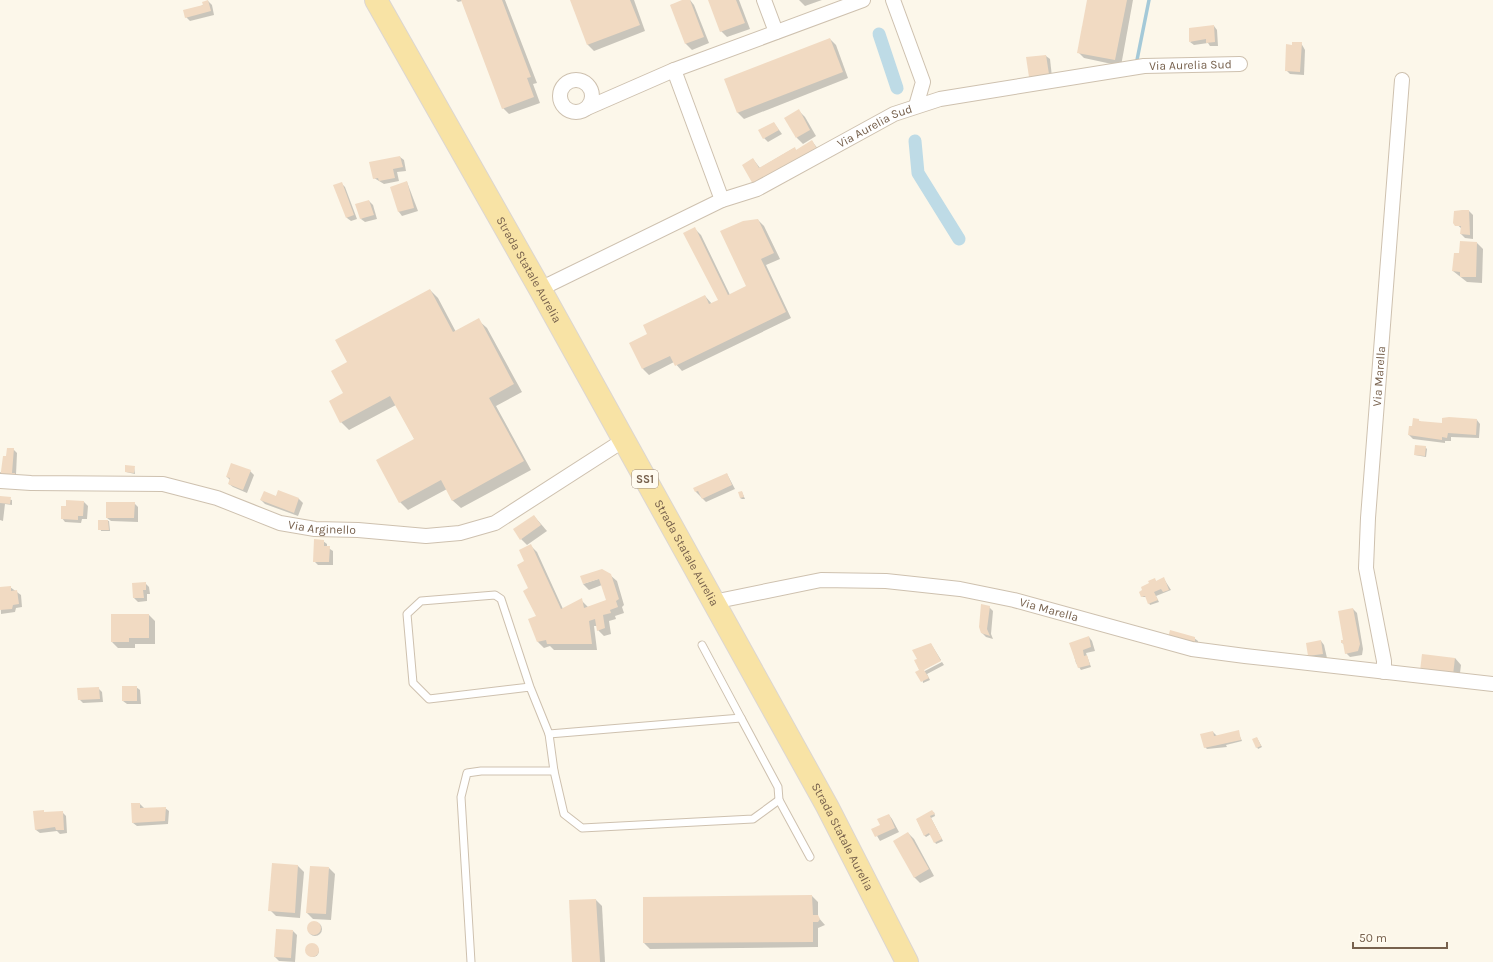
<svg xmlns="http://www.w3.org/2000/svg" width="1493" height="962" viewBox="0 0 1493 962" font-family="Karla,sans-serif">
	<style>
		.shadow { fill: #0003 }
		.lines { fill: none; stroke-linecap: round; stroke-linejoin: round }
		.stream { stroke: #a4c9d8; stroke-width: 3.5 }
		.canal { stroke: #bedbe6; stroke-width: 13 }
		.building { fill: #f1dac2 }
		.lane-casing { stroke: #cec1af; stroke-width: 9 }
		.street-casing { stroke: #cec1af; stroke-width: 16 }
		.primary-casing { stroke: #dcd6d1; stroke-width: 24 }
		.lane { stroke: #fff; stroke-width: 7 }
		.street { stroke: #fff; stroke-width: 14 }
		.primary { stroke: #f8e3a5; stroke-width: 22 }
		.labels { text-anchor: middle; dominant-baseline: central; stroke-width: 3; stroke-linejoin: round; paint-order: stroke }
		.shield { fill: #fffbf0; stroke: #a08f7e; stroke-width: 1 }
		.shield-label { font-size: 11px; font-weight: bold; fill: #77614d }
		.street-label { font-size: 12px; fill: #77614d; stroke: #fffbf0 }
	</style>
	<rect width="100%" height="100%" fill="#fcf7ea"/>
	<!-- shadow -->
	<g class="shadow">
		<path d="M 456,0 L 505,0 L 537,83 L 533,84 L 540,103 L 509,114 L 503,108 L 462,1 L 458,2 Z"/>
		<path d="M 571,0 L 634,0 L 645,31 L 594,51 L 588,45 Z"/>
		<path d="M 685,0 L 690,0 L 694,5 L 709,43 L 692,50 L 686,44 L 671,5 Z"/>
		<path d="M 709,0 L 739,0 L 750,29 L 727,37 L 721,31 Z"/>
		<path d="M 799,0 L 822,0 L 805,6 Z"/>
		<path d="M 1088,0 L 1133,0 L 1121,66 L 1084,58 L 1078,52 Z"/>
		<path d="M 208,1 L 212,5 L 214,15 L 190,21 L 186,17 Z"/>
		<path d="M 1214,26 L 1217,30 L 1218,46 L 1210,46 L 1208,43 L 1194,45 L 1190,42 Z"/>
		<path d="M 830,39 L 836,45 L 848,78 L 744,119 L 738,113 L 725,80 Z"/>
		<path d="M 1301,43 L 1305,50 L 1304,75 L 1290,74 L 1286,70 L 1295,46 Z"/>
		<path d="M 1046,56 L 1050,59 L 1052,77 L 1034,80 L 1030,77 Z"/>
		<path d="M 799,111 L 805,117 L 816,136 L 803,144 L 797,138 Z"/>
		<path d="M 774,123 L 782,134 L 768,142 L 764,138 Z"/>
		<path d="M 812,141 L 821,153 L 755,186 L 753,159 L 760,168 L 794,148 L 797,151 Z"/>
		<path d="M 400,157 L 404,160 L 406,171 L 397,172 L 399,181 L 384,184 L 374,178 Z"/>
		<path d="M 407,182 L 418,211 L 402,216 L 399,212 L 392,188 Z"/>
		<path d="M 341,183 L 345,187 L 357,219 L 351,221 L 347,218 Z"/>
		<path d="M 369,201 L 373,205 L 377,219 L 365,222 L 361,219 Z"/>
		<path d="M 1469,211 L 1473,215 L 1473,239 L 1465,238 L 1461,234 L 1462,229 L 1454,222 Z"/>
		<path d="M 758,220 L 764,226 L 780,259 L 766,265 L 791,318 L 682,371 L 674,362 L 649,375 L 643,369 L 649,335 L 705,296 L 712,304 L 720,301 L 695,229 L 701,235 L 730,295 L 747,287 Z"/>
		<path d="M 1477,243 L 1483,249 L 1482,283 L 1467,282 L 1453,271 L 1460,254 Z"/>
		<path d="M 430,290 L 438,298 L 456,332 L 478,320 L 487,328 L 522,392 L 496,406 L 531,470 L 461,508 L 452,500 L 447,489 L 408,510 L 400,502 L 415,440 L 396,405 L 349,430 L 341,422 L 330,401 L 344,394 L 349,362 Z"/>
		<path d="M 1418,420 L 1421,422 L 1443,424 L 1477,420 L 1480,424 L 1479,438 L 1451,437 L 1451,441 L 1445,441 L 1445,443 L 1413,439 L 1409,435 Z"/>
		<path d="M 1425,447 L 1427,449 L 1426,457 L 1415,455 Z"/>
		<path d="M 13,449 L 17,453 L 16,475 L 0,481 L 0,472 L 3,473 L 7,457 Z"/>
		<path d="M 134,467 L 135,474 L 126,472 Z"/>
		<path d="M 250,471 L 254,475 L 247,493 L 233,487 L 229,484 L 230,480 L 227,477 Z"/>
		<path d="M 727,474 L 735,489 L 706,502 L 696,492 L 695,488 Z"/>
		<path d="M 278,492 L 299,499 L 303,503 L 298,516 L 265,504 L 261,500 L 276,497 Z"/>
		<path d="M 742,492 L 745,499 L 742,499 L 740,498 Z"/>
		<path d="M 0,497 L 12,500 L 12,505 L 5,504 L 3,521 L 0,520 Z"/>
		<path d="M 84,502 L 88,506 L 87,519 L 82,519 L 81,523 L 65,522 L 62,518 L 66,507 Z"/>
		<path d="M 134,503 L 138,507 L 138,522 L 111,521 L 107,518 Z"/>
		<path d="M 534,516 L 547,531 L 527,545 L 521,539 Z"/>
		<path d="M 99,521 L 109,521 L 110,531 L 101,531 Z"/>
		<path d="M 323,541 L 327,544 L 327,547 L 333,551 L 333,565 L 318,565 L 314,561 Z"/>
		<path d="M 531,546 L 537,552 L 563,609 L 581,600 L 588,607 L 608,601 L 602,585 L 589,590 L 583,584 L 610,575 L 617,581 L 624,605 L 622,607 L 624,613 L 615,616 L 616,619 L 609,621 L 611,634 L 604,636 L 598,630 L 597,626 L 594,626 L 597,650 L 554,650 L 550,646 L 544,648 L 538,642 L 538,617 L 530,589 L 525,561 Z"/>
		<path d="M 1154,579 L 1157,582 L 1164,579 L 1171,590 L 1156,596 L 1159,602 L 1150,605 L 1146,597 L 1142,597 Z"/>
		<path d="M 145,583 L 149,587 L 150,594 L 147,594 L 147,601 L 138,602 L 134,598 Z"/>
		<path d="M 10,587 L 21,595 L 22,607 L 16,608 L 15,612 L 1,614 L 0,588 Z"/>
		<path d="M 989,607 L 993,611 L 991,634 L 993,639 L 986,637 L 982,633 Z"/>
		<path d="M 1353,609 L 1357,613 L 1363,649 L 1362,655 L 1350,657 L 1346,653 L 1345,645 L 1342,643 Z"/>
		<path d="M 149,615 L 155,621 L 155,644 L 135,644 L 135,648 L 118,648 L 112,642 Z"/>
		<path d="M 1171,631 L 1194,638 L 1198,641 L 1198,648 Z"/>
		<path d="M 1089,637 L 1092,641 L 1095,651 L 1086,653 L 1091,667 L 1081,670 L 1076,663 L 1071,644 Z"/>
		<path d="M 1321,641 L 1324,645 L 1327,658 L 1313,659 L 1309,655 Z"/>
		<path d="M 931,644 L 941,660 L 921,671 L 921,673 L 942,662 L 944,665 L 927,674 L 930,680 L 923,683 L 921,670 Z"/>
		<path d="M 1455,658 L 1461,665 L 1459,681 L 1421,671 Z"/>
		<path d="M 136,687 L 140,690 L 141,704 L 127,704 L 123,701 Z"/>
		<path d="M 98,688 L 102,692 L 103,702 L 83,703 L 79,699 Z"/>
		<path d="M 1213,732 L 1217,736 L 1238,732 L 1242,741 L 1226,745 L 1227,747 L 1207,749 L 1205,747 Z"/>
		<path d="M 1257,738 L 1262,747 L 1258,749 L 1257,747 Z"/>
		<path d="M 140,804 L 144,808 L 165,808 L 169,811 L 168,824 L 137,826 L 133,823 Z"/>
		<path d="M 34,812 L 62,812 L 66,816 L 67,833 L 60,834 L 57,831 L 40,833 L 36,830 Z"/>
		<path d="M 934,812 L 935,816 L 931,818 L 943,841 L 936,844 L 931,834 L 926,837 L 924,835 L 917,820 Z"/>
		<path d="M 889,815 L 892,819 L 899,832 L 880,841 L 873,829 L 881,826 Z"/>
		<path d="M 908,833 L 914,839 L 934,876 L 920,883 L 914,877 Z"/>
		<path d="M 273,864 L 298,866 L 304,872 L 300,918 L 276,916 L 270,910 Z"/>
		<path d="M 329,868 L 335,874 L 331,920 L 313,919 L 307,913 Z"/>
		<path d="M 812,896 L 818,902 L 818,917 L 825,925 L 818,928 L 818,947 L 650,949 L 644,943 Z"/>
		<path d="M 596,900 L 602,906 L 605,962 L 573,962 Z"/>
		<circle cx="315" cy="929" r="7"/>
		<path d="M 293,931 L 297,935 L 295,962 L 279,961 L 275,957 Z"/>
		<circle cx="313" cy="951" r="6"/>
	</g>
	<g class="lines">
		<!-- stream -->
		<path class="stream" d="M 1137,60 L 1149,0"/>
		<!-- canal -->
		<g class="canal">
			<path d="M 879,34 L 897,88"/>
			<path d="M 915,141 L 918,173 L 959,239"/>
		</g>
	</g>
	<!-- building -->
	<g class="building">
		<path d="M 208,0 L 211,11 L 185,18 L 183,10 L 203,5 L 202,2 Z"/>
		<path d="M 461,0 L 502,0 L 531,77 L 527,78 L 534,97 L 502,109 Z"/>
		<path d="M 570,0 L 630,0 L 640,25 L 587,45 Z"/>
		<path d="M 682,0 L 690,0 L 704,37 L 685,44 L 670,5 Z"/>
		<path d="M 708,0 L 736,0 L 745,23 L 720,32 Z"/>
		<path d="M 1087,0 L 1127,0 L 1115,60 L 1077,53 Z"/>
		<path d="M 1214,25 L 1215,42 L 1206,43 L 1206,39 L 1189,42 L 1189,28 Z"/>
		<path d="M 830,38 L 843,72 L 737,113 L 724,79 Z"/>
		<path d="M 1292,42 L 1302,42 L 1300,72 L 1285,71 L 1286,44 L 1292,45 Z"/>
		<path d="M 1046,55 L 1049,74 L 1029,77 L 1026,57 Z"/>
		<path d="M 799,109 L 810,130 L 796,138 L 784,118 Z"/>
		<path d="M 774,122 L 779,130 L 763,139 L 758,130 Z"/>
		<path d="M 812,140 L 817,149 L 754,186 L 742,165 L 753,158 L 759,168 L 795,147 L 796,150 Z"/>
		<path d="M 400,156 L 403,167 L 393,169 L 395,178 L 379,181 L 378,178 L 373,179 L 369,162 Z"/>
		<path d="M 407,181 L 414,208 L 398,212 L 390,187 Z"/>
		<path d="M 342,182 L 354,215 L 346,218 L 333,185 Z"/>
		<path d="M 369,200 L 374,215 L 360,219 L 355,204 Z"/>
		<path d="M 1462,210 L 1469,210 L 1470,235 L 1460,234 L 1461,226 L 1455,226 L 1453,223 L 1454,211 Z"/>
		<path d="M 758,219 L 774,253 L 761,259 L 786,312 L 675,366 L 670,356 L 642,369 L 629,343 L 647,334 L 643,325 L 705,295 L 709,304 L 718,300 L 683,233 L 695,227 L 728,295 L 746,286 L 720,231 L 743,221 Z"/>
		<path d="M 1460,241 L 1477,242 L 1476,277 L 1460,277 L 1460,272 L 1452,271 L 1454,253 L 1459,253 Z"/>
		<path d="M 430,289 L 453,332 L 479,318 L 514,384 L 489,398 L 524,461 L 452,501 L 441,480 L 399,503 L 376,460 L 414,439 L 390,396 L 340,423 L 329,401 L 343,393 L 331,371 L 347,362 L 335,340 Z"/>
		<path d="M 1449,417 L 1477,419 L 1476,435 L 1448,433 L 1447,438 L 1442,437 L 1442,440 L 1408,435 L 1409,426 L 1412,426 L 1413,418 L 1419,419 L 1419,421 L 1442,423 L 1442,418 Z"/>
		<path d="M 1415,445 L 1426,446 L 1425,456 L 1414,455 Z"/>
		<path d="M 7,448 L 14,448 L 12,473 L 15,473 L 14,480 L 0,479 L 3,456 L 6,456 Z"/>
		<path d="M 231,463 L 251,470 L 243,490 L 228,484 L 230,478 L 226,477 Z"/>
		<path d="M 125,465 L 135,466 L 134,473 L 125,472 Z"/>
		<path d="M 727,473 L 732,485 L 702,499 L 698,491 L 695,492 L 693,488 Z"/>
		<path d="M 278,490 L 299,498 L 294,513 L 260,500 L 264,491 L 276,496 Z"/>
		<path d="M 742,491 L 744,497 L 740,498 L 738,492 Z"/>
		<path d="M 0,496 L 11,497 L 10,504 L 0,503 Z"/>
		<path d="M 66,500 L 84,501 L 83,516 L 78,516 L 78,520 L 61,519 L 61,506 L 66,506 Z"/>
		<path d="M 106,502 L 135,502 L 134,518 L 106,518 Z"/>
		<path d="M 534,515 L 541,525 L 520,540 L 513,529 Z"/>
		<path d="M 98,520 L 108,520 L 109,530 L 98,530 Z"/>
		<path d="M 314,539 L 324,540 L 324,546 L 330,546 L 329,562 L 313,562 Z"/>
		<path d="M 531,544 L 561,609 L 582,598 L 584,608 L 606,600 L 599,579 L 583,584 L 580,576 L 602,569 L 611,574 L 619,599 L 616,601 L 618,607 L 610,610 L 611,613 L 603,615 L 605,628 L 597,631 L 595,619 L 589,621 L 592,644 L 547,644 L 546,640 L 537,642 L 528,619 L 536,616 L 523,591 L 528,588 L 517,565 L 524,561 L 519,550 Z"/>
		<path d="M 1164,577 L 1169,590 L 1163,592 L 1161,589 L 1154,592 L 1158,600 L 1148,604 L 1145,596 L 1141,597 L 1139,592 L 1142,590 L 1141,587 L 1149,583 L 1148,581 L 1155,578 L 1156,581 Z"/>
		<path d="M 146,582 L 146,590 L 143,590 L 144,598 L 133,598 L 132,583 Z"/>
		<path d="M 11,586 L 11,591 L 17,590 L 19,604 L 13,605 L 12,609 L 0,610 L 0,587 Z"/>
		<path d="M 981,604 L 990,606 L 987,629 L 990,636 L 981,633 L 979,627 Z"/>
		<path d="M 1353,608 L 1360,644 L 1358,651 L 1345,654 L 1343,643 L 1341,643 L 1341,640 L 1343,640 L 1338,611 Z"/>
		<path d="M 111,614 L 149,614 L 149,638 L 129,638 L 129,642 L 111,642 Z"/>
		<path d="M 1170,630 L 1195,637 L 1195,645 L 1168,638 Z"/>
		<path d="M 1089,636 L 1091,647 L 1083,650 L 1084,656 L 1087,655 L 1090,665 L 1078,668 L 1069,643 Z"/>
		<path d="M 1321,640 L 1323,654 L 1308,656 L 1306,643 Z"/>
		<path d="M 931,643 L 941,661 L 924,670 L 929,678 L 921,682 L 915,672 L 919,670 L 914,660 L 917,659 L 912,650 Z"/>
		<path d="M 1422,654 L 1455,658 L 1453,675 L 1420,671 Z"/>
		<rect x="122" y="686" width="15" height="15"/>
		<path d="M 99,687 L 100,699 L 78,700 L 77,688 Z"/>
		<path d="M 1239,730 L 1241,740 L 1204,748 L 1200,734 L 1213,731 L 1214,736 Z"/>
		<path d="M 1257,737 L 1261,746 L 1256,748 L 1252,739 Z"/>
		<path d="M 131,803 L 140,803 L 140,808 L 166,807 L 165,821 L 132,823 Z"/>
		<path d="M 44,810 L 44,812 L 63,811 L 64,830 L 56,830 L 55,827 L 35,830 L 33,811 Z"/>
		<path d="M 932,810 L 935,814 L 930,816 L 942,839 L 934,843 L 929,833 L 924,836 L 916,819 Z"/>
		<path d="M 889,814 L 895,828 L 875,837 L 871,829 L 880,825 L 877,819 Z"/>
		<path d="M 908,832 L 929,869 L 914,878 L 893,841 Z"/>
		<path d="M 272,863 L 298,865 L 295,913 L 268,911 Z"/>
		<path d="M 310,866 L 329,867 L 326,914 L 306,913 Z"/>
		<path d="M 812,895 L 813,915 L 818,915 L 820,919 L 818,922 L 813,922 L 813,942 L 643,943 L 643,897 Z"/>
		<path d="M 596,899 L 600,962 L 572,962 L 569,900 Z"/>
		<circle cx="314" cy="928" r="7"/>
		<path d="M 276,929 L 293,930 L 291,958 L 274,957 Z"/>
		<circle cx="312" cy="950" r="7"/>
	</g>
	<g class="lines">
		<defs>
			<g id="lane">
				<path d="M 702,645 L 741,718"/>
				<path d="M 530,687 L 429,699 L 413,683 L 407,614 L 421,601 L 495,595 L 501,599 L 530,687 L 549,734 L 741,718 L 778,787 L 779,800 L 810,857"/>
				<path d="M 549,734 L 554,771 L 564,814 L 582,828 L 753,819 L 779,800"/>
				<path d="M 471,962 L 461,797 L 467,773 L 481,771 L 554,771"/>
			</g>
			<g id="street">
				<path d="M 764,0 L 776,32"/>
				<path d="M 893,0 L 923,82 L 916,106"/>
				<path d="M 674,70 L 722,200"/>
				<circle cx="576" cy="96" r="16"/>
				<path d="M 587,108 L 674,70 L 863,0"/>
				<path id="s1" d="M 540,289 L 722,200 L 757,189 L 894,114 L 940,99 L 1144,66 L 1240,64"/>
				<path id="s2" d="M 0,481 L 31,483 L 163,484 L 217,498 L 280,523 L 315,529 L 358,530 L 426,536 L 460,533 L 495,523 L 624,440"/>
				<path id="s3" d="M 713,602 L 821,580 L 886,581 L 960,589 L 1014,600 L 1192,649 L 1245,656 L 1493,684"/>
				<path id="s4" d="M 1384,672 L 1384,661 L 1366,568 L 1368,518 L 1402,80"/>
			</g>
			<g id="primary">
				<path id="s5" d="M 376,0 L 540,289 L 827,806 L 907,962"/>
			</g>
		</defs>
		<!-- lane casing -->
		<use href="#lane" class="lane-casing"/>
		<!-- street casing -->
		<use href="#street" class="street-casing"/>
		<!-- primary casing -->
		<use href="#primary" class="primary-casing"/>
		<!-- lane -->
		<use href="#lane" class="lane"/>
		<!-- street -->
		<use href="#street" class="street"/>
		<!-- primary -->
		<use href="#primary" class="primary"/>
	</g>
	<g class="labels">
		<!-- shield labels -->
		<rect class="shield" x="632" y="470" width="26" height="18" rx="3"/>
		<g class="shield-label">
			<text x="645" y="479">SS1</text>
		</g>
		<!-- street labels -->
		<g class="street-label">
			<text stroke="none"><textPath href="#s1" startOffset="697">Via Aurelia Sud</textPath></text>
			<text stroke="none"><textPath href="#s1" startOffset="373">Via Aurelia Sud</textPath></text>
			<text stroke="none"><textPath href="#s5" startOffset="310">Strada Statale Aurelia</textPath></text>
			<text stroke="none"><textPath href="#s4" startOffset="298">Via Marella</textPath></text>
			<text stroke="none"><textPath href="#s2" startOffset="329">Via Arginello</textPath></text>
			<text stroke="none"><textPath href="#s5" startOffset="634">Strada Statale Aurelia</textPath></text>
			<text stroke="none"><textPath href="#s3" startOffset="341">Via Marella</textPath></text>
			<text stroke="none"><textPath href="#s5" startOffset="958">Strada Statale Aurelia</textPath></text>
		</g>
	</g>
	<!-- scale -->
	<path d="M1353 942v6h94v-6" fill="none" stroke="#77614d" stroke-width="2"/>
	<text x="1359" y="942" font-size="12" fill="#77614d" stroke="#fffbf0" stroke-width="3" paint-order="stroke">50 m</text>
</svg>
